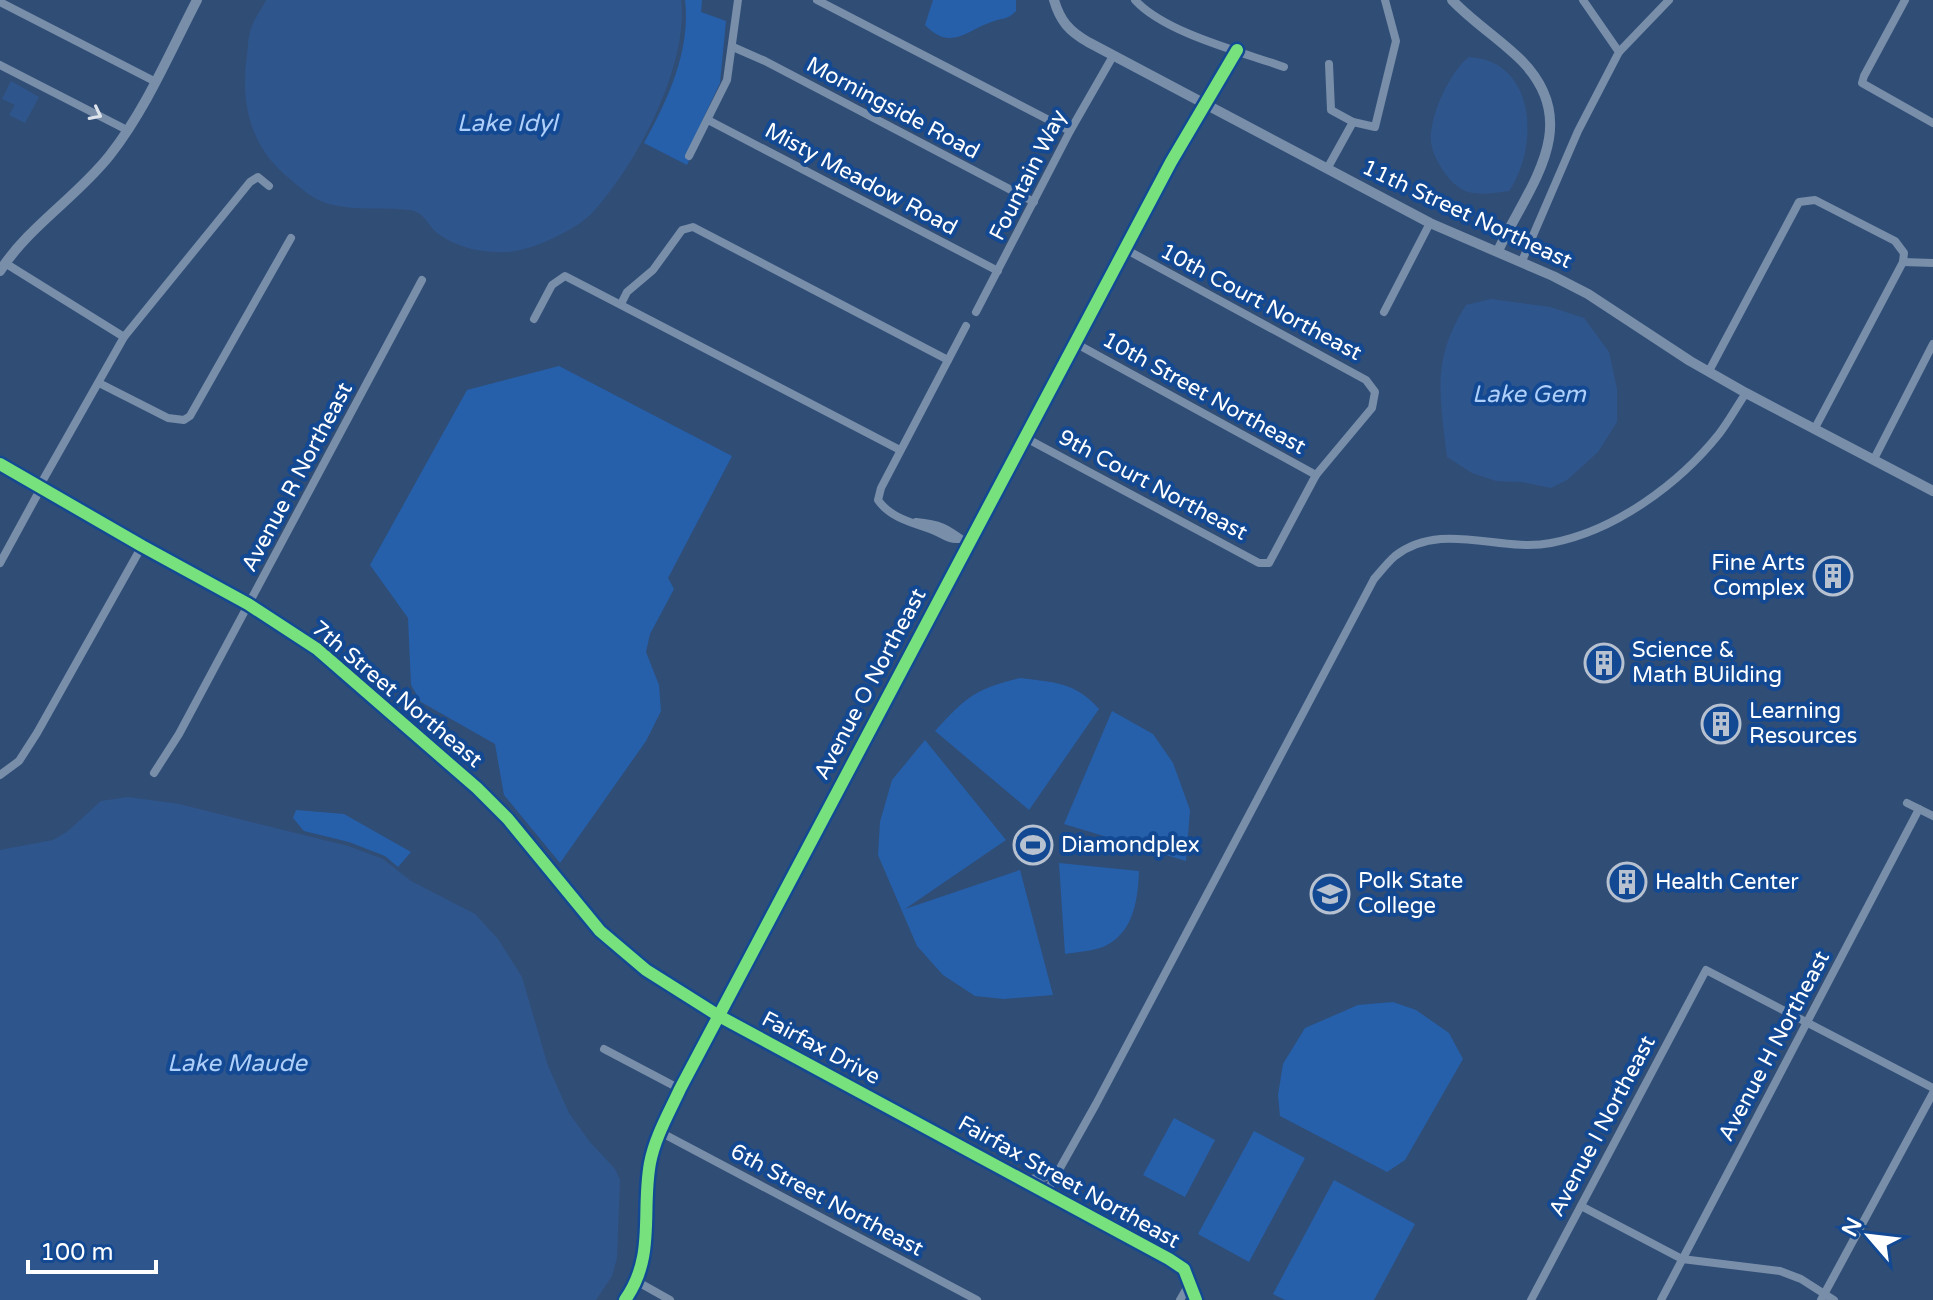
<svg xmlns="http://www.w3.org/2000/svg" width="1933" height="1300" viewBox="0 0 1933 1300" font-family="'Varela Round',sans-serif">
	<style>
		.green { fill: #2660aa }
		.water { fill: #2f568c }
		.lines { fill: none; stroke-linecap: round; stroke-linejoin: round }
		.minor { stroke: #788ea9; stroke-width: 8 }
		.tertiary { stroke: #788ea9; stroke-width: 10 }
		.cycleway-casing { stroke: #134993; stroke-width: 17 }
		.cycleway { stroke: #77e17e; stroke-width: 12 }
		.oneway { stroke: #dde3ea }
		.labels { text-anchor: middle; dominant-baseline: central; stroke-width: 8; stroke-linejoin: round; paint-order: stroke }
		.street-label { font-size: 22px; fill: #fff; stroke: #134993 }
		.poi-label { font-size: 22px; fill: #fff; stroke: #134993; text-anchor: start }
		.water-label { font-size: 24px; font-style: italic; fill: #adcff9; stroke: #134993 }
	</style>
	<rect width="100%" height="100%" fill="#304d76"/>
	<!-- green -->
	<g class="green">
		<path d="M 685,0 L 702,0 L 701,12 L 726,21 L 720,83 L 702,121 L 696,145 L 687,165 L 644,143 C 668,100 691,50 685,0 Z"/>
		<path d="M 933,0 L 1016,0 L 1016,11 C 1009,19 1003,18 994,21 C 966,30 951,52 925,25 Z"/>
		<path d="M 559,366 L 732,456 L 668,578 L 674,589 L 650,634 L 646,652 L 659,685 L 661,711 L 646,741 L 560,863 L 504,795 L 495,744 L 421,702 L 411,685 L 408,618 L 370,565 L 467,390 Z"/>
		<path d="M 1020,678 C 1055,683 1074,681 1099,709 L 1029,810 L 935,731 C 966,697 975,689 1020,678 Z"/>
		<path d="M 1112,711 L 1153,734 L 1173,763 L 1190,810 L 1186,861 L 1064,824 Z"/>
		<path d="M 925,740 L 1006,840 L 905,909 L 1020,870 L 1053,995 L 1004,999 L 975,996 L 943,975 L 917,946 L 878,855 L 880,822 L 892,780 Z"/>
		<path d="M 296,810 L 344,814 L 411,852 L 398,867 L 385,856 L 349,842 L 304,831 L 293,818 Z"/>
		<path d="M 1059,863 L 1139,871 C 1138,901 1133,934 1103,947 C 1092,951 1077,952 1065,954 Z"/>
		<path d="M 1393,1002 L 1416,1010 L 1449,1033 L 1463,1059 L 1405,1160 L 1387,1172 L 1280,1116 L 1278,1095 L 1283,1064 L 1305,1028 L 1358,1005 Z"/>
		<path d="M 1174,1118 L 1215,1140 L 1185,1197 L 1143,1175 Z"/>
		<path d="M 1254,1131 L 1305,1158 L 1249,1262 L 1198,1234 Z"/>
		<path d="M 1334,1180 L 1415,1224 L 1374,1300 L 1285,1300 L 1273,1294 Z"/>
	</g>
	<!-- water -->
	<g class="water">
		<path d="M 266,0 L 681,0 C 689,65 636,166 592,213 C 576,230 529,252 506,252 C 482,253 457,248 437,233 C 428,225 424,212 410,210 C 382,206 354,212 326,203 C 313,199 302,189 291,180 C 251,149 240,104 247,56 C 248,47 248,35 252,26 C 255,17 262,9 266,0 Z"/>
		<path d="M 1469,57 C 1537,61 1539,147 1509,191 C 1494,193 1473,197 1460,188 C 1447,180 1432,156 1431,141 C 1429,117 1450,71 1469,57 Z"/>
		<path d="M 11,81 L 39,97 L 25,123 L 9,115 L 15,105 L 2,99 Z"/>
		<path d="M 1491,299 L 1550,307 L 1584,318 L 1609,352 L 1617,389 L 1617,422 L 1598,452 L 1567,480 L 1551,488 L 1522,482 L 1496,481 L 1472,473 L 1447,457 C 1440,396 1431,360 1466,305 Z"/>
		<path d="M 128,797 L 179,804 L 348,846 L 383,859 L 411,881 L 475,914 L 498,939 L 522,977 L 548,1066 L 569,1113 L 589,1141 L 615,1169 L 620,1180 L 617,1258 L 612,1276 L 596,1300 L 0,1300 L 0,850 L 53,840 L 68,831 L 101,801 Z"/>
	</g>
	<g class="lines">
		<!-- minor -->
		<g class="minor">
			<path d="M 817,0 L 1070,131"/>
			<path d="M 1135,0 C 1165,33 1242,52 1284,67"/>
			<path d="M 1905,0 L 1864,76 L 1862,83 L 1933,123"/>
			<path d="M 0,2 L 154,81"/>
			<path d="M 733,47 L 765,61 L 1034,202"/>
			<path d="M 1619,52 L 1669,0"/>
			<path d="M 1329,64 L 1331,110 L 1353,122 L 1375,127 L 1396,41 L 1385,0"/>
			<path d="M 0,65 L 127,130"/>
			<path d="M 1203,103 L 1237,50"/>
			<path d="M 708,120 L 998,271"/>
			<path d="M 689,156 L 727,80 L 738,0"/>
			<path d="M 1327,169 L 1353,122"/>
			<path d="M 1522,261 L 1578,131 L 1619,52 L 1583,0"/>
			<path d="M 1903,262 L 1933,263"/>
			<path d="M 5,263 L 124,337"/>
			<path d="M 621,304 L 627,292 L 653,270 L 682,230 L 693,227 L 948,360"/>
			<path d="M 976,312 L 1070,131 L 1113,56"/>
			<path d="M 1384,312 L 1430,223"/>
			<path d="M 534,319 L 552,285 L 565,276 L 900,450"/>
			<path d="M 1075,343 L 1316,475"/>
			<path d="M 1709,371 L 1799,202 L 1815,200 L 1895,241 L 1904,253 L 1903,262 L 1815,428"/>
			<path d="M 99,383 L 168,418 L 184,420 L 190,416 L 291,238"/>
			<path d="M 1024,437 L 1259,563 L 1269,563 L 1316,475 L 1372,408 L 1375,392 L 1366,380 L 1125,249"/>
			<path d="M 1874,459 L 1933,344"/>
			<path d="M 916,522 C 940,524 946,528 964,541"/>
			<path d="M 959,539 C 949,540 944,535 935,531 C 915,523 891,519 878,500 L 881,488 L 966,326"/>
			<path d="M 0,563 L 41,488 L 43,480 L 124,337 L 250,182 L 258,177 L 269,186"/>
			<path d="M 154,773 L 179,734 L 422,280"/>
			<path d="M 0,775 L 19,761 L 37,733 L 142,546"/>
			<path d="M 1907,803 L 1933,816"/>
			<path d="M 604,1049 L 680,1089"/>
			<path d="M 660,1132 L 977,1300"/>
			<path d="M 1046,1193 L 1096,1104 L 1374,579 C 1381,571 1388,562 1395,556 C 1442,520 1499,553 1551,543 C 1615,531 1679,484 1719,434 C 1729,421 1737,406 1746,393"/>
			<path d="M 1581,1206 L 1682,1259 L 1780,1271 L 1801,1279 L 1834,1300"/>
			<path d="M 638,1282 L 670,1300"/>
			<path d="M 1180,1300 L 1191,1281"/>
			<path d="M 1531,1300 L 1706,970 L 1933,1088"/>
			<path d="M 1661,1300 L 1919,809"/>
			<path d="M 1821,1300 L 1933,1093"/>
		</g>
		<!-- tertiary -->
		<g class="tertiary">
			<path d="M 1054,0 C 1060,21 1069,31 1088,42 L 1430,223 L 1553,276 L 1588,294 L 1690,361 L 1746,393 L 1933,491"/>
			<path d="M 1452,0 C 1474,23 1500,39 1522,61 C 1585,126 1527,188 1498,251"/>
			<path d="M 0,271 C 29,226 77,197 110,155 C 146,109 170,52 197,0"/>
			<path d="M 0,464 L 142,546 L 248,604 L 317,649 L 477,788 L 508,819 L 600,931 L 646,970 L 719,1016 L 1169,1259 L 1184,1269 L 1196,1300"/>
			<path d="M 1025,1182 L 1057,1173"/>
			<path d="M 625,1300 C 656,1256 641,1212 650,1163 C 655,1137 669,1113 680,1089 L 907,657 L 1203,103"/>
		</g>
		<defs>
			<g id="cycleway">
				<path d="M 0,464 L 142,546 L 248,604 L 317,649 L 477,788 L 508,819 L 600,931 L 646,970 L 719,1016 L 1169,1259 L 1184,1269 L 1196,1300"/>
				<path d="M 625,1300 C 656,1256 641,1212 650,1163 C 655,1137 669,1113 680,1089 L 1171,162 L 1237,50"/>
			</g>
		</defs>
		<!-- cycleway casing -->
		<use href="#cycleway" class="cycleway-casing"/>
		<!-- cycleway -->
		<use href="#cycleway" class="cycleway"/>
	</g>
	<!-- one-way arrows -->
	<defs><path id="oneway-chevron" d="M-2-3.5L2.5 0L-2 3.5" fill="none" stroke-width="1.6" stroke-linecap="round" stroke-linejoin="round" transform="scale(2)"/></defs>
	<use class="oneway" href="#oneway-chevron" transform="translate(96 114) rotate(27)"/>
	<!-- icons -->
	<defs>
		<symbol id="building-ring" viewBox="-11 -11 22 22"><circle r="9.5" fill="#134993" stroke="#b7c1cf" stroke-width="1.5"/><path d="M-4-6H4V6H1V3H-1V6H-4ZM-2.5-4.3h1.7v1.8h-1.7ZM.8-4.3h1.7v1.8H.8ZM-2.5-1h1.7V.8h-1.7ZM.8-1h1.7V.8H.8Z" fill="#b7c1cf"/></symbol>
		<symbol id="stadium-ring" viewBox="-11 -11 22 22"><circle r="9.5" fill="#134993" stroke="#b7c1cf" stroke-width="1.5"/><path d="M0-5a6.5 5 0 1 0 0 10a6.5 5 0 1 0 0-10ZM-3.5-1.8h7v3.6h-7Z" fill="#b7c1cf"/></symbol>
		<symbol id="university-ring" viewBox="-11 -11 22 22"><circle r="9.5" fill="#134993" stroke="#b7c1cf" stroke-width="1.5"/><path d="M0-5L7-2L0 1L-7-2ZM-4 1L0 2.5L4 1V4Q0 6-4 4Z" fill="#b7c1cf"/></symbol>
	</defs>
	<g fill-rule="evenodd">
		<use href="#building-ring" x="1811" y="554" width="44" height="44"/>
		<use href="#building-ring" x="1582" y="641" width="44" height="44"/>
		<use href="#building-ring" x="1699" y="702" width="44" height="44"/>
		<use href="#stadium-ring" x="1011" y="823" width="44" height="44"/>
		<use href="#building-ring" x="1605" y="860" width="44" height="44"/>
		<use href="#university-ring" x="1308" y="872" width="44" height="44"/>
	</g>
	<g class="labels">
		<!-- street labels -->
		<g class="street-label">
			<text transform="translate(893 108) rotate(28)">Morningside Road</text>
			<text transform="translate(1028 175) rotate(-63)">Fountain Way</text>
			<text transform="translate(861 179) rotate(28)">Misty Meadow Road</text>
			<text transform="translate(1467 214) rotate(25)">11th Street Northeast</text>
			<text transform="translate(1261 302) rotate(28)">10th Court Northeast</text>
			<text transform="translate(1204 393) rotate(29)">10th Street Northeast</text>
			<text transform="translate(297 477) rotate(-62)">Avenue R Northeast</text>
			<text transform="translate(1153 485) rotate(28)">9th Court Northeast</text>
			<text transform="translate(870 684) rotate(-62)">Avenue O Northeast</text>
			<text transform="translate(397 694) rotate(40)">7th Street Northeast</text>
			<text transform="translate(1774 1046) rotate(-62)">Avenue H Northeast</text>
			<text transform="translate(821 1048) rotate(28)">Fairfax Drive</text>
			<text transform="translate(1602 1126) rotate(-62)">Avenue I Northeast</text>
			<text transform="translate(1069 1182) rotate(29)">Fairfax Street Northeast</text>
			<text transform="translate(827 1200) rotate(28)">6th Street Northeast</text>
		</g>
		<!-- poi labels -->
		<g class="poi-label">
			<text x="1805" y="563" text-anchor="end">Fine Arts<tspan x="1805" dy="25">Complex</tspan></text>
			<text x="1632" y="650">Science &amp;<tspan x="1632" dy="25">Math BUilding</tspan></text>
			<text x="1749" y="711">Learning<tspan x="1749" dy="25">Resources</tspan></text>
			<text x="1061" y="845">Diamondplex</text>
			<text x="1358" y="881">Polk State<tspan x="1358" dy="25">College</tspan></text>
			<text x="1655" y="882">Health Center</text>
		</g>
		<!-- water labels -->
		<g class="water-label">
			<text x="507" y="123">Lake Idyl</text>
			<text x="1529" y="394">Lake Gem</text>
			<text x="237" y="1063">Lake Maude</text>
		</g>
	</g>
	<!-- north arrow -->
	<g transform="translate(1869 1236) rotate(298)" stroke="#134993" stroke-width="6" paint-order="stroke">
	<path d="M0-6L14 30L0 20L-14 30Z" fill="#ffffff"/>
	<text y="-12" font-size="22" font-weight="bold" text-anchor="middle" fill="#ffffff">N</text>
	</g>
	<!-- scale -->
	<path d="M28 1260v12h128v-12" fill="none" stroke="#ffffff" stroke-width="4"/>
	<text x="40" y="1260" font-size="24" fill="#ffffff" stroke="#134993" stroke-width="6" paint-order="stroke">100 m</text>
</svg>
